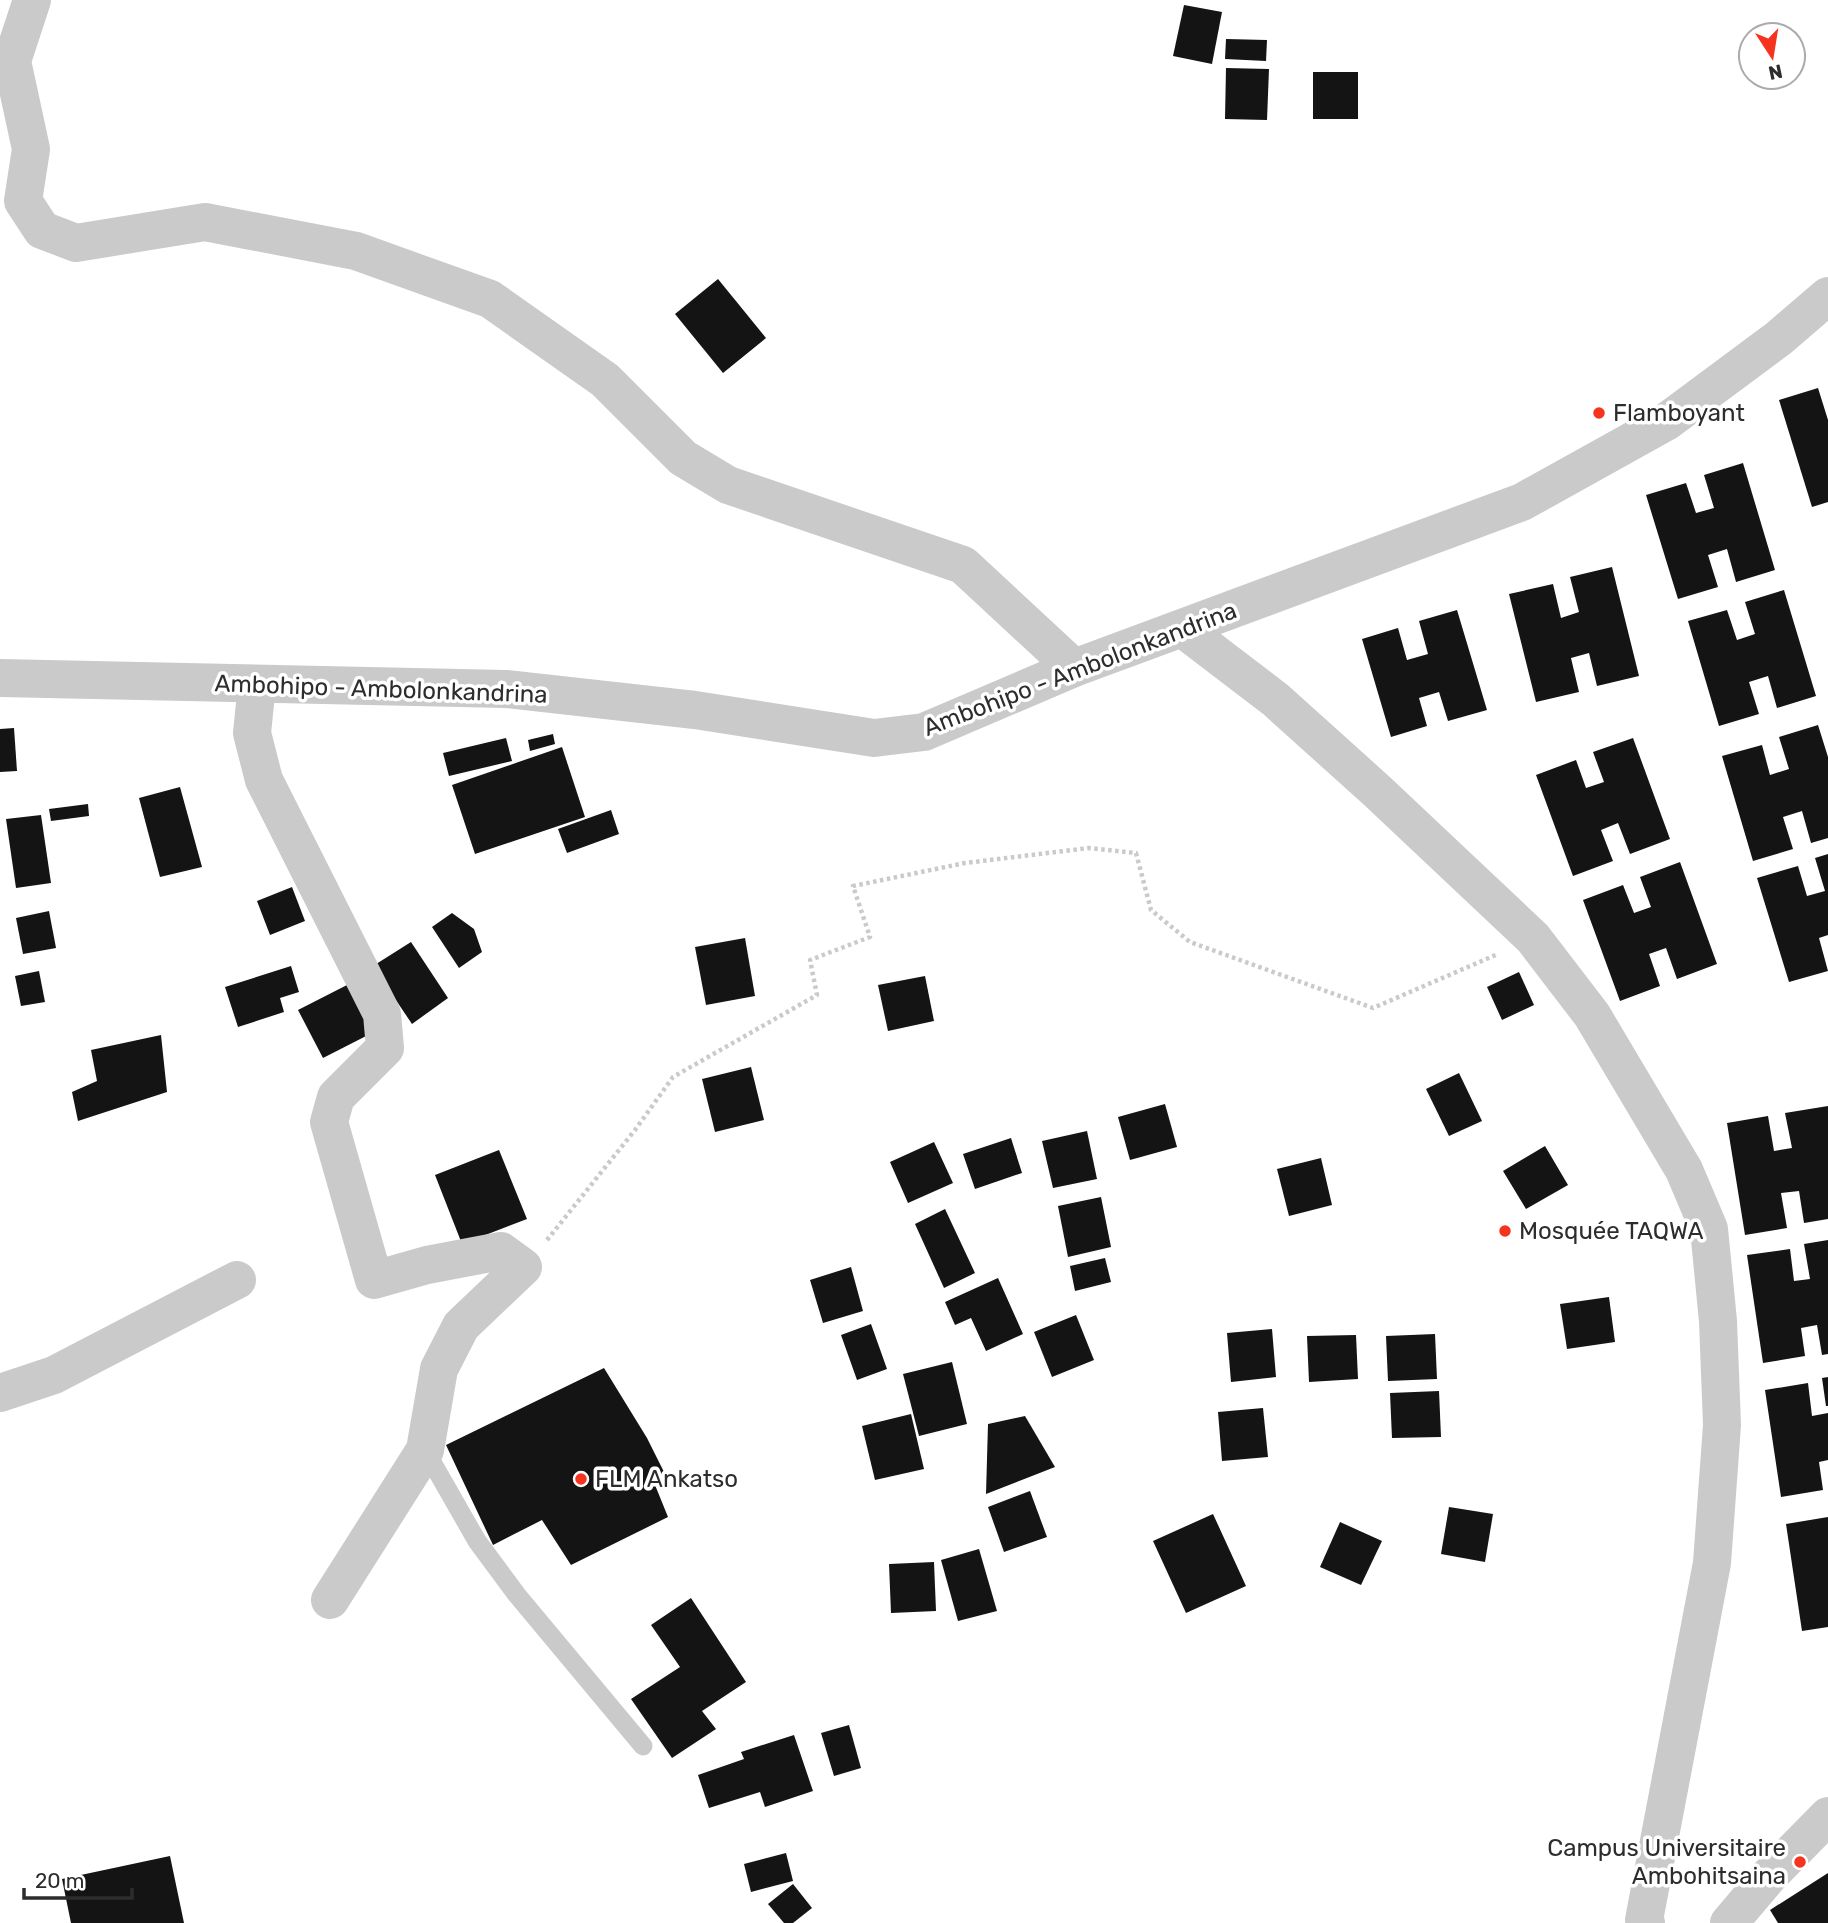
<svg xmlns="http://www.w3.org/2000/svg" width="1828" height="1923" viewBox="0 0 1828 1923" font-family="Rubik,sans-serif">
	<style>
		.building { fill: #141414 }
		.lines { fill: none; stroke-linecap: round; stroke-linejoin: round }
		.path { stroke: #cacaca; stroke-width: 4.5; stroke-dasharray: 3.5 3.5; stroke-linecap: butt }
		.service { stroke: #cacaca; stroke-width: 19 }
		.minor { stroke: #cacaca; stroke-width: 38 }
		.tertiary { stroke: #cacaca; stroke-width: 38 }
		.poi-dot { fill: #f5341f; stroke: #fff; stroke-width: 2.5 }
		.labels { text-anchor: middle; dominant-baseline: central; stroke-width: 7; stroke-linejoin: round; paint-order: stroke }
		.poi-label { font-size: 24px; fill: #2d2d2d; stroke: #fff; text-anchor: start }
		.street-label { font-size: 24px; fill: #2d2d2d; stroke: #fff }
	</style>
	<rect width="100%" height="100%" fill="#fff"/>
	<!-- building -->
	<g class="building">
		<path d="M 1184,5 L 1222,12 L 1212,64 L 1173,56 Z"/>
		<path d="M 1226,39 L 1267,40 L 1266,61 L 1225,59 Z"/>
		<path d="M 1226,68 L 1269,69 L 1267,120 L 1225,119 Z"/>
		<rect x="1313" y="72" width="45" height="47"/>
		<path d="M 718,279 L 766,338 L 723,373 L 675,314 Z"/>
		<path d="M 1818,388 L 1828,420 L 1828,502 L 1812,507 L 1779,400 Z"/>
		<path d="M 1743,463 L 1775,570 L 1736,582 L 1727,549 L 1708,555 L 1718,587 L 1678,599 L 1646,495 L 1686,483 L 1696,513 L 1714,508 L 1704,475 Z"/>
		<path d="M 1612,567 L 1639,676 L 1597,686 L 1589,653 L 1571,658 L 1579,692 L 1536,702 L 1509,594 L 1553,584 L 1561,618 L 1579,612 L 1570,577 Z"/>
		<path d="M 1784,590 L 1816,696 L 1777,708 L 1768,676 L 1749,682 L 1759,714 L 1719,726 L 1688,621 L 1727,610 L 1737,640 L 1755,634 L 1745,602 Z"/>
		<path d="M 1457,610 L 1487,710 L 1448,721 L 1439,692 L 1419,698 L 1427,726 L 1391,737 L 1362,639 L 1398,628 L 1407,660 L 1428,654 L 1419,621 Z"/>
		<path d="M 1818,725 L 1828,757 L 1828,838 L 1811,843 L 1802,811 L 1783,817 L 1793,849 L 1753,861 L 1722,756 L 1762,745 L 1770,775 L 1789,769 L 1779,737 Z"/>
		<path d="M 14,728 L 17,771 L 0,772 L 0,729 Z"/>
		<path d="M 553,734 L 555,744 L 530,751 L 528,740 Z"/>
		<path d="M 506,738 L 512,761 L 449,776 L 443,753 Z"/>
		<path d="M 1633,738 L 1670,839 L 1630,854 L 1618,823 L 1601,830 L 1613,861 L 1573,876 L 1536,775 L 1576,760 L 1586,788 L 1604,782 L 1593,752 Z"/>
		<path d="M 562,747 L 585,817 L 475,854 L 452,785 Z"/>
		<path d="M 180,787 L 202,867 L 160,877 L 139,798 Z"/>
		<path d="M 88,804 L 89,816 L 51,821 L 49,809 Z"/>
		<path d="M 611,810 L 619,834 L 567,853 L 558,829 Z"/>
		<path d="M 41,815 L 51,883 L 16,888 L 6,819 Z"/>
		<path d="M 1828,854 L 1828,935 L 1819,938 L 1828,971 L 1789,982 L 1757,878 L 1798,866 L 1807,896 L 1825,891 L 1815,858 Z"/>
		<path d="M 1680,862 L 1717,964 L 1677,979 L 1666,948 L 1649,954 L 1660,986 L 1620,1001 L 1583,900 L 1623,885 L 1634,913 L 1651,907 L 1640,877 Z"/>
		<path d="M 292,887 L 305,921 L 270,935 L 257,901 Z"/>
		<path d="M 49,911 L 56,948 L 23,954 L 16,918 Z"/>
		<path d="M 452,913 L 474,929 L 482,952 L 459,968 L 432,927 Z"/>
		<path d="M 745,938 L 755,996 L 706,1005 L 695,947 Z"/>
		<path d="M 411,942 L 448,998 L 412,1024 L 373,966 Z"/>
		<path d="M 291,966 L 299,992 L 280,998 L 284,1012 L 238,1027 L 225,987 Z"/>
		<path d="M 39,971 L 45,1002 L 21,1006 L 15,976 Z"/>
		<path d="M 1519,972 L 1534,1005 L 1502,1020 L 1487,987 Z"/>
		<path d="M 925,976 L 934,1021 L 888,1031 L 878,985 Z"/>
		<path d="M 347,985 L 372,1033 L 323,1058 L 298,1010 Z"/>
		<path d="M 161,1035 L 167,1092 L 78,1121 L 72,1092 L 97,1081 L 91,1050 Z"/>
		<path d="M 751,1067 L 764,1120 L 715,1132 L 702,1079 Z"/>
		<path d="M 1459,1073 L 1482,1121 L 1449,1136 L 1426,1089 Z"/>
		<path d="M 1165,1104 L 1177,1147 L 1130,1160 L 1118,1117 Z"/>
		<path d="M 1828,1106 L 1828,1219 L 1804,1223 L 1799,1191 L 1781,1193 L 1787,1228 L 1745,1235 L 1727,1123 L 1768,1116 L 1774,1151 L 1792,1148 L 1785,1113 Z"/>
		<path d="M 1087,1131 L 1097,1179 L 1053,1188 L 1042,1141 Z"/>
		<path d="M 1011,1138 L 1022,1173 L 975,1189 L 963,1154 Z"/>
		<path d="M 934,1142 L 953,1183 L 908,1203 L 890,1162 Z"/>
		<path d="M 1545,1146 L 1568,1185 L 1526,1209 L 1503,1171 Z"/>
		<path d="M 499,1150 L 527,1219 L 462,1244 L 435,1175 Z"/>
		<path d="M 1321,1158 L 1332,1205 L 1289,1216 L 1277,1169 Z"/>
		<path d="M 1101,1197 L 1111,1247 L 1068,1257 L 1058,1206 Z"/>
		<path d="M 945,1209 L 975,1273 L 944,1288 L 915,1224 Z"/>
		<path d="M 1828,1240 L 1828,1354 L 1822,1355 L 1817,1325 L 1801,1328 L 1805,1356 L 1763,1363 L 1747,1255 L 1790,1249 L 1794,1281 L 1810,1279 L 1804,1244 Z"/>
		<path d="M 1105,1258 L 1111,1282 L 1075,1291 L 1070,1266 Z"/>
		<path d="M 851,1267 L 863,1311 L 823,1323 L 810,1280 Z"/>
		<path d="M 998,1278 L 1023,1334 L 986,1351 L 971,1318 L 955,1325 L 945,1302 Z"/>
		<path d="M 1609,1297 L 1615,1342 L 1567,1349 L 1560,1304 Z"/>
		<path d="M 1076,1315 L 1094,1360 L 1052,1377 L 1034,1332 Z"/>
		<path d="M 871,1324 L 887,1369 L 857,1380 L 841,1335 Z"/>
		<path d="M 1272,1329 L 1276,1377 L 1231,1382 L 1227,1333 Z"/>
		<path d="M 1435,1334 L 1437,1379 L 1388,1381 L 1386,1336 Z"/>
		<path d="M 1356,1335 L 1358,1379 L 1309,1382 L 1307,1336 Z"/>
		<path d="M 952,1362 L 967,1424 L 919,1436 L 903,1374 Z"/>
		<path d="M 604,1368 L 647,1438 L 666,1476 L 653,1480 L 668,1517 L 571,1565 L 542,1520 L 493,1545 L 446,1445 Z"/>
		<path d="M 1828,1377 L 1828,1406 L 1826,1406 L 1822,1378 Z"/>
		<path d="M 1808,1383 L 1812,1416 L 1828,1413 L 1828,1460 L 1819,1462 L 1823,1490 L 1781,1497 L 1765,1390 Z"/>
		<path d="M 1439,1391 L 1441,1437 L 1392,1438 L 1390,1393 Z"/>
		<path d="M 1263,1408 L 1268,1457 L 1222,1461 L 1218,1412 Z"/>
		<path d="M 911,1414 L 924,1469 L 875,1480 L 862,1426 Z"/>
		<path d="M 1025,1416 L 1055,1467 L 986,1494 L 988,1424 Z"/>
		<path d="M 1030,1491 L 1047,1537 L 1004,1552 L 988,1507 Z"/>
		<path d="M 1449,1507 L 1493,1514 L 1485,1562 L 1441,1554 Z"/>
		<path d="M 1213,1514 L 1246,1586 L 1186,1613 L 1153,1541 Z"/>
		<path d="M 1828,1517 L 1828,1627 L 1802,1631 L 1786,1524 Z"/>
		<path d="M 1340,1522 L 1382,1541 L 1361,1585 L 1320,1567 Z"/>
		<path d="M 979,1549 L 997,1611 L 958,1621 L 941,1560 Z"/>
		<path d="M 934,1562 L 936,1611 L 891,1613 L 889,1564 Z"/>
		<path d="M 691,1598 L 746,1682 L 702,1711 L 716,1729 L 672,1758 L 631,1699 L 680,1667 L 651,1625 Z"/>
		<path d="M 849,1725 L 861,1768 L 834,1776 L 821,1733 Z"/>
		<path d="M 794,1735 L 813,1791 L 765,1807 L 760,1792 L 709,1808 L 698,1775 L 744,1759 L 741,1752 Z"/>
		<path d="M 786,1853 L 793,1881 L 751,1892 L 744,1864 Z"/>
		<path d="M 170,1856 L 184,1923 L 71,1923 L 62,1879 Z"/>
		<path d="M 1828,1873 L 1828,1923 L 1778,1923 L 1770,1910 Z"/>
		<path d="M 793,1884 L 812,1908 L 793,1923 L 784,1923 L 768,1904 Z"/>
	</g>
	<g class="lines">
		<!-- path -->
		<path class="path" d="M 547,1240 L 635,1130 L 673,1077 L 817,995 L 810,960 L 870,937 L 853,886 L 965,863 L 1089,848 L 1136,853 L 1151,910 L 1190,942 L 1373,1008 L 1498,954"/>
		<!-- service -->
		<path class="service" d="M 425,1450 L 477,1541 L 517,1595 L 643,1746"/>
		<!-- minor -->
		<g class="minor">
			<path d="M 32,0 L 12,61 L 31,149 L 23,201 L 42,230 L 76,243 L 205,222 L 356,251 L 490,299 L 605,380 L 683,458 L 728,485 L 963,565 L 1074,668"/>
			<path d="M 1183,629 L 1276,700 L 1377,791 L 1533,938 L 1592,1015 L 1684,1170 L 1709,1229 L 1718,1321 L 1722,1425 L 1712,1563 L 1644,1920 L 1646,1923"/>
			<path d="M 257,684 L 252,733 L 264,780 L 382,1014 L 385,1048 L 336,1097 L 329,1122 L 374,1280 L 427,1265 L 501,1251 L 523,1267 L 461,1326 L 439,1369 L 425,1450 L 330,1600"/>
			<path d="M 0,1393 L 54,1375 L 237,1280"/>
			<path d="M 1729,1923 L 1768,1877 L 1828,1816"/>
		</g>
		<!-- tertiary -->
		<path class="tertiary" d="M 0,678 L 506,689 L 695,710 L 874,738 L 924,732 L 1074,668 L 1522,502 L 1666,422 L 1779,338 L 1828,296"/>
	</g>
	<!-- markers -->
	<g class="poi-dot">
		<circle cx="1599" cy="413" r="7"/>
		<circle cx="1505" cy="1231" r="7"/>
		<circle cx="581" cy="1479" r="7"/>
		<circle cx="1800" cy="1862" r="7"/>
	</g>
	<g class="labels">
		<!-- poi labels -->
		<g class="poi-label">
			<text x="1613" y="413">Flamboyant</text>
			<text x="1519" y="1231">Mosquée TAQWA</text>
			<text x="595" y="1479">FLM Ankatso</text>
			<text x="1786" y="1848" text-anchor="end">Campus Universitaire<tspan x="1786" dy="28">Ambohitsaina</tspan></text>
		</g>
		<!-- street labels -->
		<g class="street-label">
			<text transform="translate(1080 669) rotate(-21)">Ambohipo - Ambolonkandrina</text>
			<text transform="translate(381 689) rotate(2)">Ambohipo - Ambolonkandrina</text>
		</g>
	</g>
	<!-- north arrow -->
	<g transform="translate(1772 56) rotate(168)"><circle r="33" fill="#ffffff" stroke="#ababab" stroke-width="2"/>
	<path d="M0-5L12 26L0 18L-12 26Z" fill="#f5341f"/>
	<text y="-10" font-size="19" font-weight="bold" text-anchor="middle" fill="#2d2d2d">N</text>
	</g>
	<!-- scale -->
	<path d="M24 1888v10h108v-10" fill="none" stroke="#2d2d2d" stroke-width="3.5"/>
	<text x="35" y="1888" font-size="21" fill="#2d2d2d" stroke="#ffffff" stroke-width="5" paint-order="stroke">20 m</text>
</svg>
